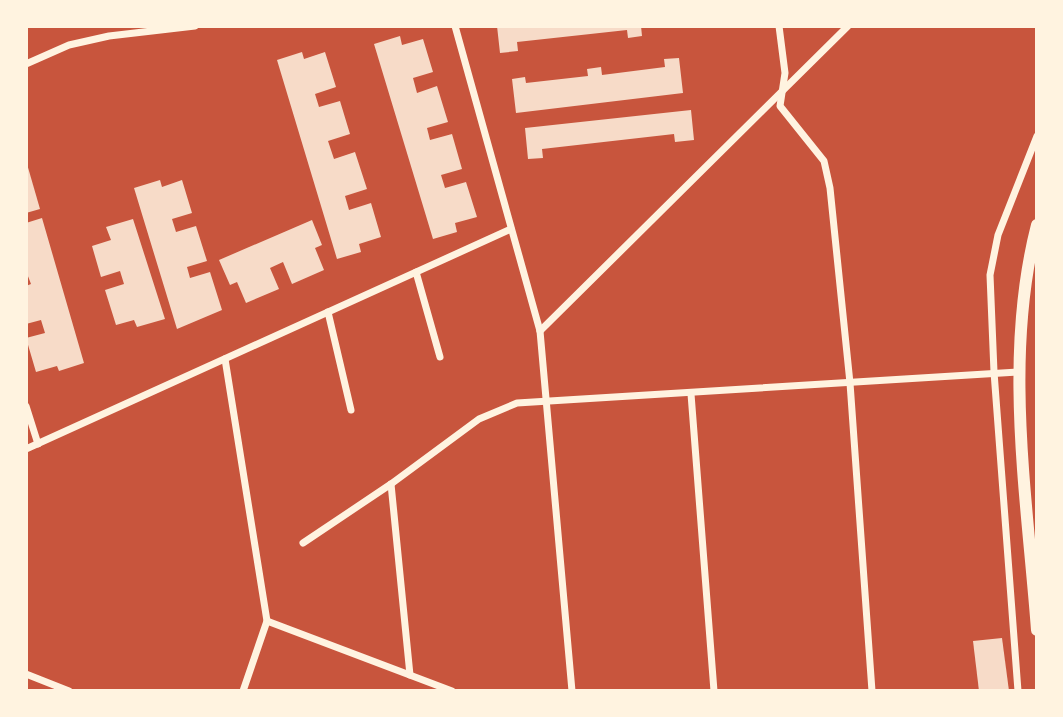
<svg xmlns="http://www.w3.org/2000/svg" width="1063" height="717" viewBox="0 0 1063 717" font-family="'Sofia Sans Condensed',sans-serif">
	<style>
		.building { fill: #f7dbc8 }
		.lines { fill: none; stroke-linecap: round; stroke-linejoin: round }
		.minor { stroke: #fff3e0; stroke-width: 7 }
		.primary { stroke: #fff3e0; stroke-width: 12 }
	</style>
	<rect width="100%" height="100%" fill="#c8553d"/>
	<!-- building -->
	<g class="building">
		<path d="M 497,26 L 641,26 L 642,36 L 628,38 L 627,30 L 517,42 L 518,51 L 500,53 Z"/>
		<path d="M 400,36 L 402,45 L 423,39 L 433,72 L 413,78 L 417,93 L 437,86 L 448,122 L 427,128 L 430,140 L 452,134 L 462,169 L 441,175 L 445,188 L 466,182 L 477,217 L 455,223 L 457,232 L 433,239 L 374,44 Z"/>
		<path d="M 302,52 L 304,59 L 325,52 L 336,87 L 315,94 L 319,107 L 340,101 L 350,134 L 328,141 L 334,159 L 355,152 L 367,189 L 345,196 L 349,210 L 371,203 L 381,237 L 359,244 L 361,252 L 337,259 L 277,60 Z"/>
		<path d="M 679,58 L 683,93 L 516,113 L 512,79 L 525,77 L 526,83 L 588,76 L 587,69 L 601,67 L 602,75 L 665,67 L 664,59 Z"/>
		<path d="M 691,110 L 694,140 L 675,142 L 674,134 L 542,149 L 543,158 L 528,159 L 525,128 Z"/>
		<path d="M 27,164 L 40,209 L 26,213 L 26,165 Z"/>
		<path d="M 160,180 L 162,187 L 182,180 L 192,213 L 172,219 L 176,232 L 196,226 L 207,261 L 187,267 L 190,278 L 210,272 L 222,310 L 177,329 L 134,188 Z"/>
		<path d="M 42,218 L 84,363 L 59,371 L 57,366 L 36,372 L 26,338 L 45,333 L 41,320 L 26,324 L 26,286 L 31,284 L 26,271 L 26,223 Z"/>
		<path d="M 133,219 L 165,319 L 137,327 L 134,320 L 116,325 L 105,290 L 124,284 L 120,271 L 101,277 L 92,246 L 111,240 L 106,227 Z"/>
		<path d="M 312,220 L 322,245 L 315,248 L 324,270 L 292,284 L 283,262 L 270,268 L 279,289 L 246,303 L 237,282 L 230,285 L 219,260 Z"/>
		<path d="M 1002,638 L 1009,691 L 979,691 L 973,641 Z"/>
	</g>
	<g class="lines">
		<!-- minor -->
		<g class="minor">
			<path d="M 455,26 L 540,331 L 572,691"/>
			<path d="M 779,26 L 785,73 L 780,106 L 824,161 L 830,188 L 850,383 L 872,691"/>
			<path d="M 26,64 L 69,45 L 109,36 L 195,26"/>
			<path d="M 416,272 L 440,357"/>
			<path d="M 328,312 L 351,410"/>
			<path d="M 540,331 L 848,26"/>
			<path d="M 225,359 L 267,621 L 243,691"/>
			<path d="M 691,394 L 714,691"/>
			<path d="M 26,406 L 38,444"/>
			<path d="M 26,449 L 511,229"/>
			<path d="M 391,484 L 410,675"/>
			<path d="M 303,543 L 391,484 L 479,419 L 517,403 L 1018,372"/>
			<path d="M 267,621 L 452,691"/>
			<path d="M 26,674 L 69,691"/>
			<path d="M 1018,691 L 994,372 L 990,275 L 998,235 L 1037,136"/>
		</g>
		<!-- primary -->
		<path class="primary" d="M 1037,225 C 1003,357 1027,496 1037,630"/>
	</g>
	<!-- border -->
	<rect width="1063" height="717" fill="none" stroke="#fff3e0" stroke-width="56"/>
</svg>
